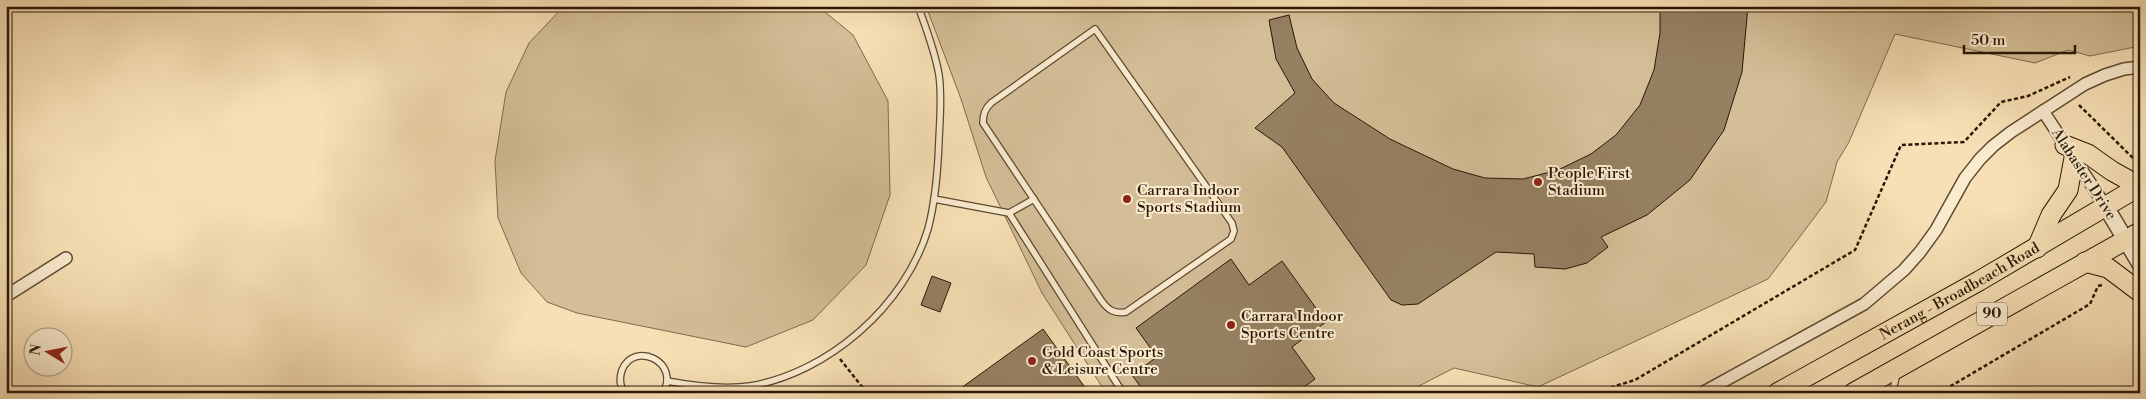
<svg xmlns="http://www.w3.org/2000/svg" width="2146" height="399" viewBox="0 0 2146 399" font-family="'Libre Bodoni',serif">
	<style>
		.green { fill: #d4be97; stroke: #7f6a4f }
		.building { fill: #958061; stroke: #2a1707 }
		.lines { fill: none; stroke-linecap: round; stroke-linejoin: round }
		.service-casing { stroke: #5d4932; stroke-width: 8 }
		.minor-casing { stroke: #5d4932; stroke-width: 14 }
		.tertiary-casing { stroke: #5d4932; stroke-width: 18 }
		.primary-casing { stroke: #2a1707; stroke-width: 21 }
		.path { stroke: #2a1707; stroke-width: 2.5; stroke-dasharray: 4 2.5; stroke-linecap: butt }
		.service { stroke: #faebcf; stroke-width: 5.5 }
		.minor { stroke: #faebcf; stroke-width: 11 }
		.tertiary { stroke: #faebcf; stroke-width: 15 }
		.primary { stroke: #f7e0b5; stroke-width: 19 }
		.poi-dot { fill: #8f2418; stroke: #faebcf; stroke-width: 2 }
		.labels { text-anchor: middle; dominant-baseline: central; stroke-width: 4; stroke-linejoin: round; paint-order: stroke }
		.shield { fill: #faebcf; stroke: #685743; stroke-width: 1 }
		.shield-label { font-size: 14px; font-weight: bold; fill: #2a1707 }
		.poi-label { font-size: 15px; fill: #2a1707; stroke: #faebcf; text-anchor: start }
		.street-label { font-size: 15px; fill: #2a1707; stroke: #faebcf }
	</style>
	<rect width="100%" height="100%" fill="#f7e0b5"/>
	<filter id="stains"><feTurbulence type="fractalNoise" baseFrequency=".004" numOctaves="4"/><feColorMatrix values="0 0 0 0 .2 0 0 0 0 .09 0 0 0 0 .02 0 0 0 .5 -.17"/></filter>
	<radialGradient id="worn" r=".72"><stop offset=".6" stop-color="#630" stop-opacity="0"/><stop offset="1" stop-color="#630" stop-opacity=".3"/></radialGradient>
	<!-- green -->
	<g class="green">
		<path d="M 564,6 L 815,6 L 819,7 L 853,35 L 888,101 L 890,195 L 866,265 L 813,320 L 746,347 L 577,313 L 547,302 L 521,273 L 498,218 L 495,161 L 506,92 L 529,43 Z"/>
		<path d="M 926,6 L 2140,6 L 2140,46 L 2090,56 L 2068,50 L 2035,63 L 1895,34 L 1849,142 L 1837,162 L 1826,202 L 1768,279 L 1538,387 L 1454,368 L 1419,386 L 1420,393 L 1106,393 L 1042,293 L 986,177 L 961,99 Z"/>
	</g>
	<!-- building -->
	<g class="building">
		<path d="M 1660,6 L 1748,6 L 1742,72 L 1724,130 L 1690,180 L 1647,215 L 1601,237 L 1608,247 L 1587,263 L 1565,269 L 1535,267 L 1534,254 L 1496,252 L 1418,304 L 1402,305 L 1391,300 L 1282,147 L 1255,128 L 1295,93 L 1276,59 L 1269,20 L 1289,15 L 1297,48 L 1312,79 L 1334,103 L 1390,139 L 1453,169 L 1485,178 L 1523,179 L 1558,170 L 1591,154 L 1616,135 L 1640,105 L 1654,70 L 1660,33 Z"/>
		<path d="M 1231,259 L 1249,285 L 1282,261 L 1326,322 L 1292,347 L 1315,379 L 1296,393 L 1145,393 L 1132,375 L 1157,357 L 1136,328 Z"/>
		<path d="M 932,276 L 951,283 L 940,312 L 921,305 Z"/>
		<path d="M 1043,329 L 1089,393 L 954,393 Z"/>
	</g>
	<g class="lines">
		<defs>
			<g id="service">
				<path d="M 1095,29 L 1232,223 L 1234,231 L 1231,239 L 1126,312 C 1114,314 1108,310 1101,300 L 983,123 C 983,114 985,109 991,103 Z"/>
				<path d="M 934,199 L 1009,213 L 1123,393"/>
				<path d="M 1009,213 L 1034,199"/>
				<path d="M 667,381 C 694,386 723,390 750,386 C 828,373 905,306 928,229 C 936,199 938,169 939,139 C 940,118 942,96 939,75 C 935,51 926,28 918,6"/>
				<path d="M 624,393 C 620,386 619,378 622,370 C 634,340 681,362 663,393"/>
				<path d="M 1892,393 L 1897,374"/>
			</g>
			<g id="minor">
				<path d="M 2043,111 L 2106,207"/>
				<path d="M 6,296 L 66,258"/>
				<path d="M 1702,393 L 1864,304 L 1904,270 L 1920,252 L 1936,230 L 1965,178 L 1980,159 L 1993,146 L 2011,132 L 2085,84 L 2105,75 L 2124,69 L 2140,67"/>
			</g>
			<path id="tertiary" d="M 2106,207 L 2140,264"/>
			<g id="primary">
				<path d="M 2065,145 L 2088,154 L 2112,171 L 2139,186"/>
				<path d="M 2037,248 L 2051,215 L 2068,190 L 2074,158"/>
				<path d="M 2085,262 L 2108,268 L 2140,292"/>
				<path id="s1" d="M 1777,393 L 1979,281 L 2140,186"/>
				<path d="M 1853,393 L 2140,232"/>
			</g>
		</defs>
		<!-- service casing -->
		<use href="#service" class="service-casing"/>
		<!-- minor casing -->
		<use href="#minor" class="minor-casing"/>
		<!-- tertiary casing -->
		<use href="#tertiary" class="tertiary-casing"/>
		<!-- primary casing -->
		<use href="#primary" class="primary-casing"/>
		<!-- path -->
		<g class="path">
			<path d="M 2079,105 L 2137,162"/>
			<path d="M 840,359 L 867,393"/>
			<path d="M 1592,393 L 1635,380 L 1855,250 L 1901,145 L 1964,142 L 2001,102 L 2028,96 L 2070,77"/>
			<path d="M 1939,393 L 2090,304 L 2098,286 L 2102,285"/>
		</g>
		<!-- service -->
		<use href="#service" class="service"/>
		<!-- minor -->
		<use href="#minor" class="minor"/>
		<!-- tertiary -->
		<use href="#tertiary" class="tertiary"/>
		<!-- primary -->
		<use href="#primary" class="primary"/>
	</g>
	<!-- markers -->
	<g class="poi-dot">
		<circle cx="1538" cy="182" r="5"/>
		<circle cx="1127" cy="199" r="5"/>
		<circle cx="1231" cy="325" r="5"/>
		<circle cx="1032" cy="361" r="5"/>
	</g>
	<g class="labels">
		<!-- shield labels -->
		<rect class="shield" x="1977" y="302.5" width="30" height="23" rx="4"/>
		<g class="shield-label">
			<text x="1992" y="314">90</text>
		</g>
		<!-- poi labels -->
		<g class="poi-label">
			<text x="1548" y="173">People First<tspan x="1548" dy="17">Stadium</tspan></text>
			<text x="1137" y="190">Carrara Indoor<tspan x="1137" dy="17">Sports Stadium</tspan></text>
			<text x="1241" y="316">Carrara Indoor<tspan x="1241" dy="17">Sports Centre</tspan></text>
			<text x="1042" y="352">Gold Coast Sports<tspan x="1042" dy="17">&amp; Leisure Centre</tspan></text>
		</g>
		<!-- street labels -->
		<g class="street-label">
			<text transform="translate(2084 174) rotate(57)">Alabaster Drive</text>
			<text stroke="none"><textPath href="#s1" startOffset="209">Nerang - Broadbeach Road</textPath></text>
		</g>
	</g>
	<!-- margin -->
	<rect width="2146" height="399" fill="none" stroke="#f7e0b5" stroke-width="25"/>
	<rect x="8" y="8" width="2131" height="384" fill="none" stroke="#2a1707" stroke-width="2.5"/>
	<rect x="12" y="12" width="2121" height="374" fill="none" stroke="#2a1707"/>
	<!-- north arrow -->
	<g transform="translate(48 352) rotate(280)"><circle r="24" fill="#faebcf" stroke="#a7967f"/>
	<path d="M0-4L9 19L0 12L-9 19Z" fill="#8f2418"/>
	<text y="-8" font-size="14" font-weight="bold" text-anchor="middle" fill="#2a1707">N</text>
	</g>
	<!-- scale -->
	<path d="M1964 45v8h111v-8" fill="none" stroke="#2a1707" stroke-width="2.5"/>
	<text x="1971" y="45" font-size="15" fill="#2a1707" stroke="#faebcf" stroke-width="4" paint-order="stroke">50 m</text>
	<rect width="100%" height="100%" filter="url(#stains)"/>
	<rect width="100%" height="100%" fill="url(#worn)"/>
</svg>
